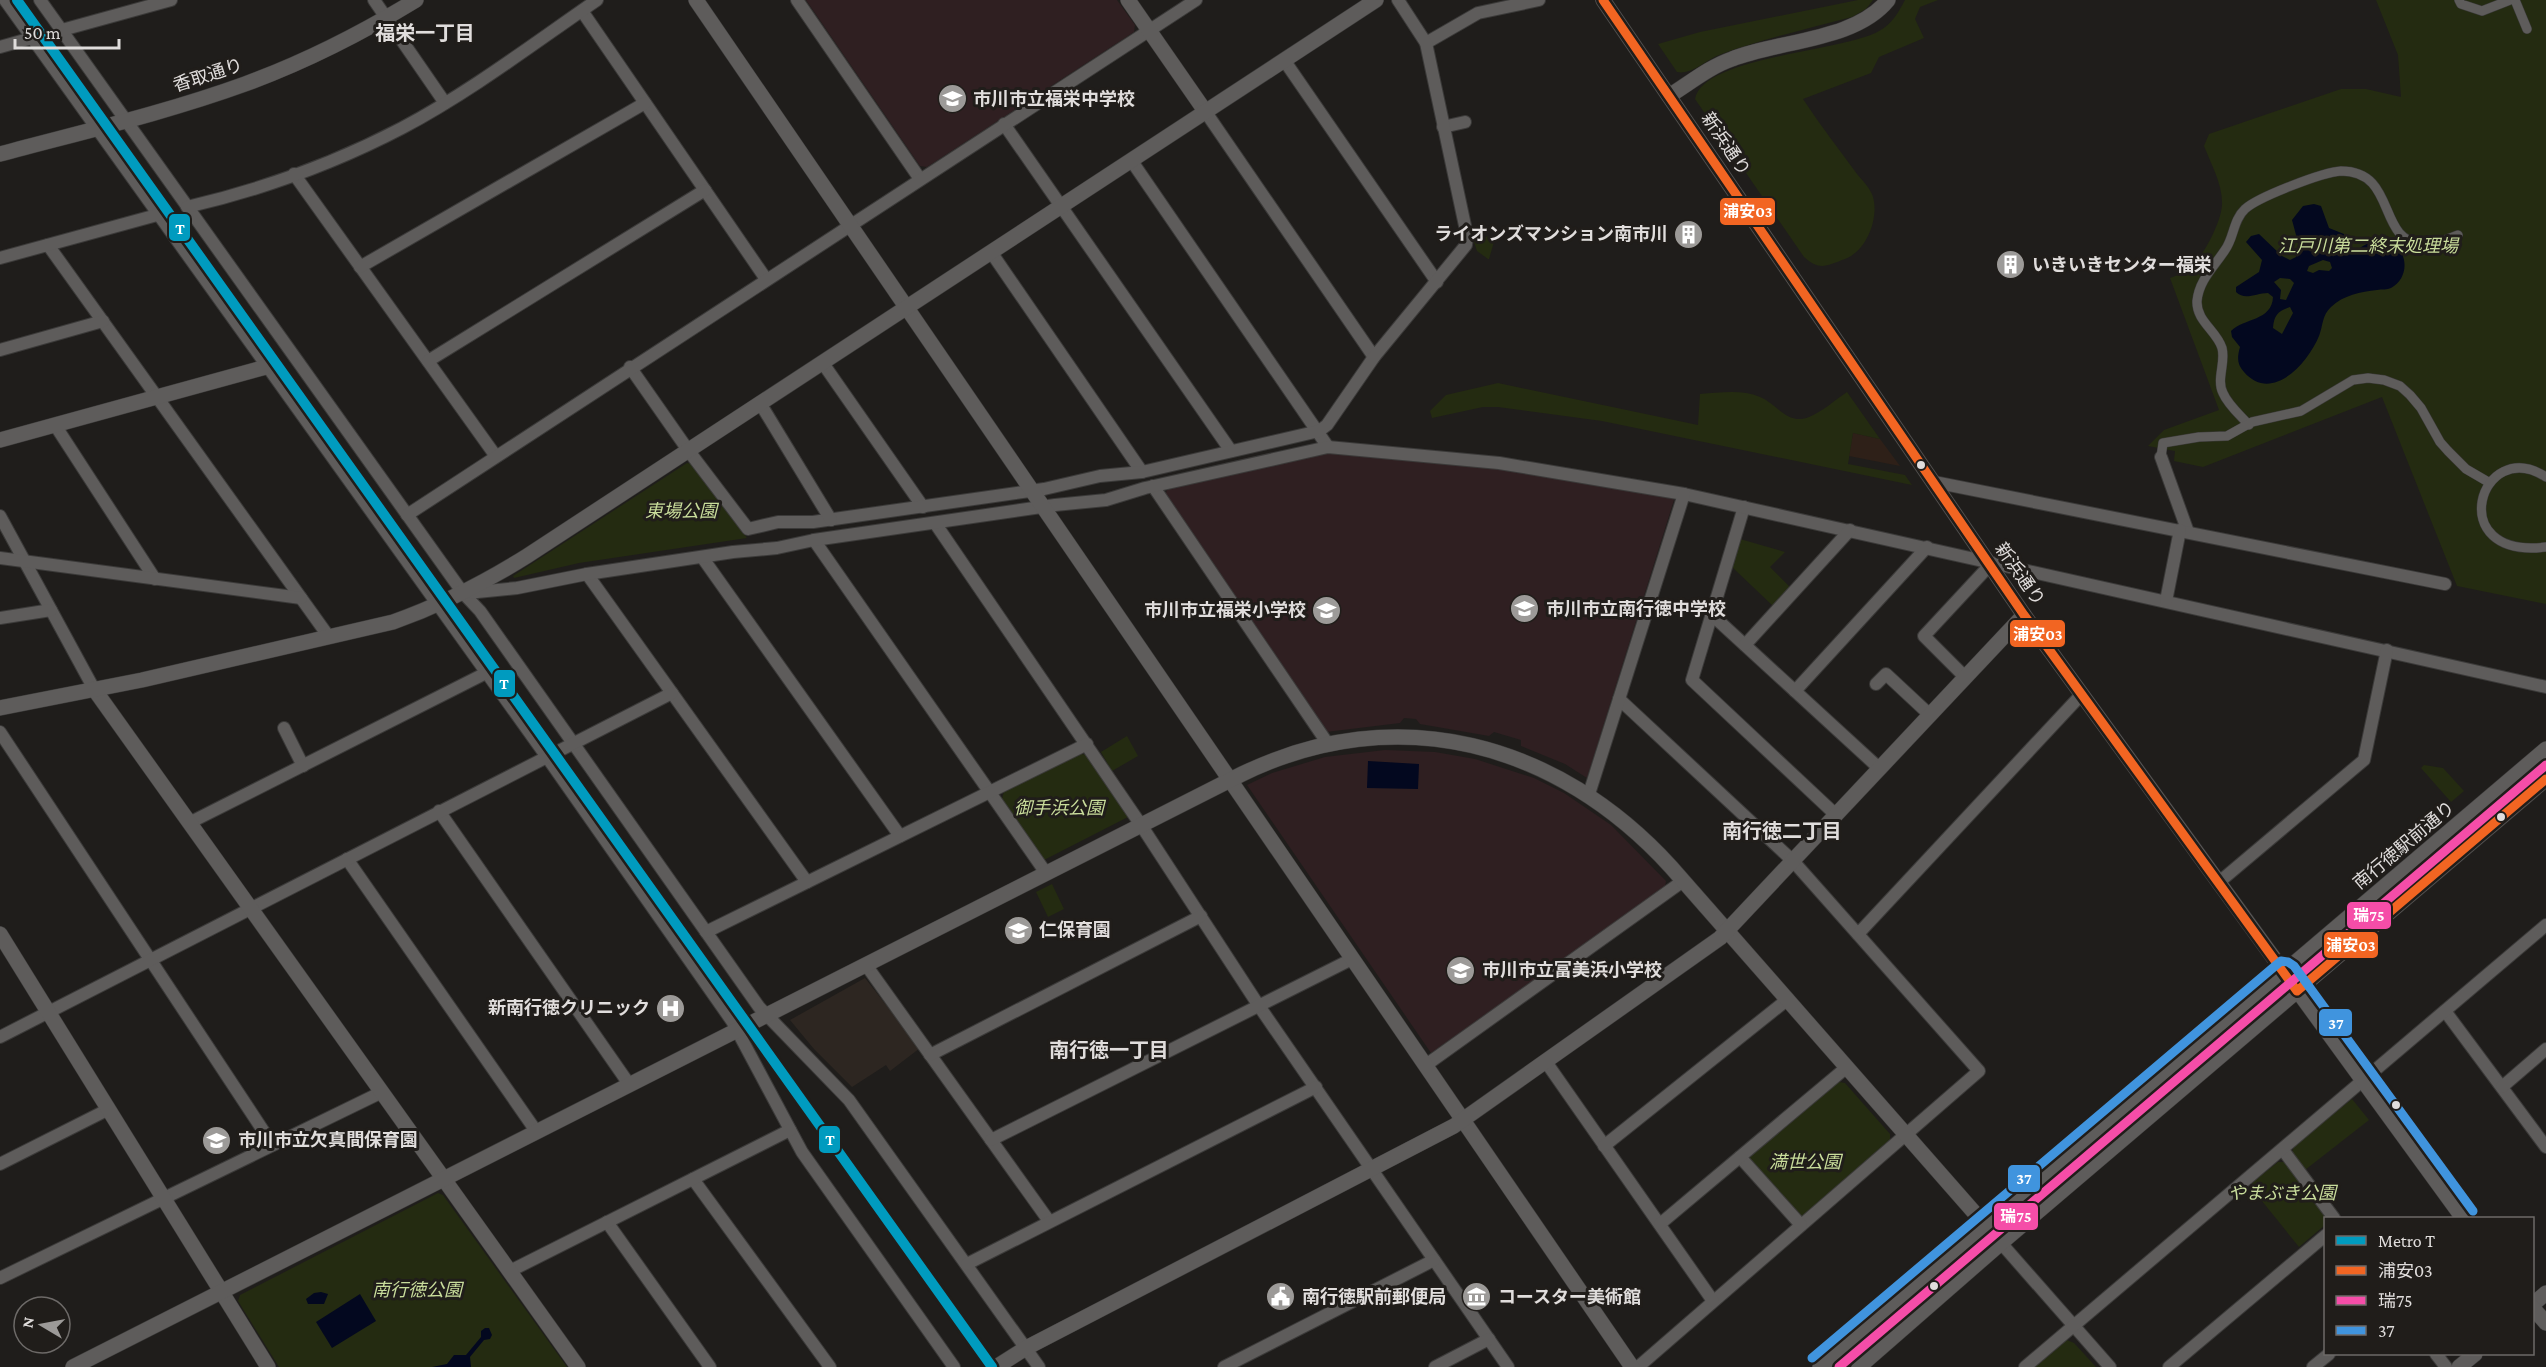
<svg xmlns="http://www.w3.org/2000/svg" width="2546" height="1367" viewBox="0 0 2546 1367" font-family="'Crimson Pro','Noto Sans JP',serif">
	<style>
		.built { fill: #2d2621 }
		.industrial { fill: #2e2018 }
		.education { fill: #2f1f21 }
		.green { fill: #242b11 }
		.water { fill: #03081f; fill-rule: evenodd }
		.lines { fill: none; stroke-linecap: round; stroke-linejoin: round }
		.pedestrian-casing { stroke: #3b3a39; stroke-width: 10 }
		.minor-casing { stroke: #3b3a39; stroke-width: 14 }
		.tertiary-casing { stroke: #3b3a39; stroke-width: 16 }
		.pedestrian { stroke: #5e5c5b; stroke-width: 9 }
		.minor { stroke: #5e5c5b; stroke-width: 12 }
		.tertiary { stroke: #5e5c5b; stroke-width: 15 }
		.bus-1-casing { stroke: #201d1a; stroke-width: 14 }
		.bus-2-casing { stroke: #201d1a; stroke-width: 14 }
		.bus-3-casing { stroke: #201d1a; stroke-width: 14 }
		.bus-1 { stroke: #f26522; stroke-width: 9 }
		.bus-2 { stroke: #f54da8; stroke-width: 9 }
		.bus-3 { stroke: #4094de; stroke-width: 9 }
		.metro-1-casing { stroke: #201d1a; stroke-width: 15 }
		.metro-1 { stroke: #009bbf; stroke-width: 10 }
		.bus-dot { fill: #e0dddc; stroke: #201d1a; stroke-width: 2 }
		.labels { text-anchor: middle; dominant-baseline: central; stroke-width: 6; stroke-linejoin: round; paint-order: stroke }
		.street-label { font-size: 18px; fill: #e0dddc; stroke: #201d1a }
		.poi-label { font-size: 18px; font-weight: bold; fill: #e0dddc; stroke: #201d1a; text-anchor: start }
		.park-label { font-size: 18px; font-style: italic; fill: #c8dc9b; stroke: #201d1a }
		.neighbourhood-label { font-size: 20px; font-weight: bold; fill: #e0dddc; stroke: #201d1a }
		.line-badge { stroke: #201d1a; stroke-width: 2 }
		.badge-label { font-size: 16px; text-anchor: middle; font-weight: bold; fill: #fff }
	</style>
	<rect width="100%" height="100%" fill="#1f1d1b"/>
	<!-- built -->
	<path class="built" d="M 865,978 L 920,1048 L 890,1071 L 886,1065 L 852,1087 L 814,1049 L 790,1020 Z"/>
	<!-- industrial -->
	<path class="industrial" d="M 1853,433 L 1880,439 L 1900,466 L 1849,456 Z"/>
	<!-- education -->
	<g class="education">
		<path d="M 806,0 L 1117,0 L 1135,25 L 1134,32 L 927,167 L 920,166 Z"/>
		<path d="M 1327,453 L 1499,468 L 1671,497 L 1674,500 L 1587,778 L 1565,764 L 1521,746 L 1521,740 L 1494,732 L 1489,736 L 1420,724 L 1416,719 L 1404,718 L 1400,723 L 1326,732 L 1165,495 L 1168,488 Z"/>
		<path d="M 1385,750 L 1435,752 L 1475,759 L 1534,778 L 1564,793 L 1611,825 L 1666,881 L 1665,888 L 1431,1053 L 1247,785 L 1272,773 L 1325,757 Z"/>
	</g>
	<!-- green -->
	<g class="green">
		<path d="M 1858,0 L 1873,0 L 1866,9 L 1852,17 C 1807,29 1762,39 1719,55 C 1705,60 1693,75 1677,72 L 1658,44 L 1700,32 Z"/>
		<path d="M 1905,0 L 1938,0 L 1920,7 L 1915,19 L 1924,38 L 1879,57 L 1871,73 L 1803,99 C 1820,125 1839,149 1857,174 C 1862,180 1871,189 1873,197 C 1879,218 1867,251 1845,259 C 1826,266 1820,271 1804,257 L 1695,99 C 1703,56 1843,52 1879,31 C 1892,24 1898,13 1905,0 Z"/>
		<path d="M 2376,0 L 2546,0 L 2546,604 L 2457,586 L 2382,397 L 2203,467 L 2174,461 L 2175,451 L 2148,446 L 2164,430 L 2219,410 L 2170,278 C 2175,276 2182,274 2187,270 C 2202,260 2221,223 2222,205 C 2223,185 2211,164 2204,146 L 2209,134 L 2341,89 L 2366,89 L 2401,97 L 2398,55 Z"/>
		<path d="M 1496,235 L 1489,259 L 1488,259 L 1477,251 L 1473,239 Z"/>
		<path d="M 1498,383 L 1698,425 L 1700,394 C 1720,393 1741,389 1760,397 C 1776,403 1788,426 1809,417 C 1822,412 1835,400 1847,392 L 1880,439 L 1853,433 L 1848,464 L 1905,475 L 1912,485 L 1602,421 L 1498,407 L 1483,407 L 1432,418 L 1430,411 L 1446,395 Z"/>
		<path d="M 687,463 L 692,464 L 747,538 L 579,563 L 514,578 L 513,576 Z"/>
		<path d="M 1740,539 L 1785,552 L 1770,567 L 1790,587 L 1773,606 L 1732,567 Z"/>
		<path d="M 1127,736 L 1138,756 L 1112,771 L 1101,752 Z"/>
		<path d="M 1081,754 L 1088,755 L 1130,816 L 1044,860 L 1002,799 L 1004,791 Z"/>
		<path d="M 2424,765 L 2443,768 L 2464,791 L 2451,802 L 2421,768 Z"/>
		<path d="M 1052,884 L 1064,909 L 1048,917 L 1036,892 Z"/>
		<path d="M 1839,1082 L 1845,1083 L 1890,1134 L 1890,1141 L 1804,1216 L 1798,1216 L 1749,1161 L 1750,1154 Z"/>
		<path d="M 2352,1099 L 2369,1120 L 2305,1170 L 2292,1153 L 2294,1146 Z"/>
		<path d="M 2278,1162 L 2285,1162 L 2326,1218 L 2325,1225 L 2299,1247 L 2249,1185 Z"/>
		<path d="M 438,1193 L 443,1195 L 567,1367 L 279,1367 L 238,1301 L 240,1295 Z"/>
		<path d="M 2067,1340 L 2074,1343 L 2096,1367 L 2035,1367 Z"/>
	</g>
	<!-- water -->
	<g class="water">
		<path d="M 2314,204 L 2321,206 L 2329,228 L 2344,234 L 2347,251 L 2352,254 C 2365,242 2386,233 2399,249 C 2409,262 2405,281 2391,288 C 2387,290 2382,289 2377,290 C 2361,292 2343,295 2331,307 C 2322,315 2323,326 2319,336 C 2308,363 2272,404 2244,372 C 2237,364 2237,358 2240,347 L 2232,337 L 2231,331 C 2244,318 2272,321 2273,297 L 2268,293 C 2256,293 2245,301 2236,292 L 2236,287 L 2259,272 L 2262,260 L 2246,242 L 2251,236 L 2259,234 L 2282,256 L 2290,260 L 2296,257 L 2299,246 L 2292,220 L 2303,206 ZM 2323,260 L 2330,262 L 2332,268 L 2329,271 L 2319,270 L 2313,273 L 2307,271 L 2309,266 ZM 2280,278 L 2290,279 L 2294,283 L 2286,300 L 2280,299 L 2281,290 L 2274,282 ZM 2290,307 L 2293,313 L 2282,334 L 2273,328 C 2274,315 2278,311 2290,307 Z"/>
		<path d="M 1368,761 L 1419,764 L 1418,789 L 1367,788 Z"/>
		<path d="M 321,1292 L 328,1294 L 324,1304 L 308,1304 L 306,1299 L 314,1293 Z"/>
		<path d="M 360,1294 L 376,1321 L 332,1348 L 316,1322 Z"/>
		<path d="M 485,1328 L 489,1328 L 492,1335 L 490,1339 L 484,1340 L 470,1357 L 471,1367 L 432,1367 L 447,1364 L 454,1355 L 466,1355 L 481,1337 L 481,1331 Z"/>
	</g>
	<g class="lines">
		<defs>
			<g id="pedestrian">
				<path d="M 2459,0 L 2461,4 L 2482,11 L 2510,0"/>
				<path d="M 2515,0 L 2527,29"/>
				<path d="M 2249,425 C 2240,415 2228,405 2223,393 C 2216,379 2226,363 2222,348 C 2217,331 2196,321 2197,301 C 2199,280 2214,267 2225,250 C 2234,238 2233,220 2245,209 C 2258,197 2323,172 2341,171 C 2398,171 2376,242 2423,244 C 2435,245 2447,239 2458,235"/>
				<path d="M 2161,457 L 2163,443 L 2199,437 L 2227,436 L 2252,422 L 2301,411 L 2353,380 L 2368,378 L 2384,380 L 2400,386 L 2410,395 L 2421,408 L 2440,442 L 2448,451 L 2466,469 L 2490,483"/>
				<path d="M 2546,477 C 2480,434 2442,560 2546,547"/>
			</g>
			<g id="minor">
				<path d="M 5,0 L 547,757 L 732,1021 L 802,1152 L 954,1367"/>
				<path d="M 40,0 L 463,593 L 480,611 L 759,1007 L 849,1100 L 1039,1367"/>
				<path d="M 374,0 L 445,103"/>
				<path d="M 797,0 L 920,179"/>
				<path d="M 582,11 L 766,279"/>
				<path d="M 62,30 L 171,0"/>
				<path d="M 1426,43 L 1478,13 L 1539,0"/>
				<path d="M 0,47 L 32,38"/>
				<path d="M 1284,60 L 1437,282"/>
				<path d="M 1205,111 L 1374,357"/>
				<path d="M 1004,124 L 1231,451"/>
				<path d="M 1443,127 L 1465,122"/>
				<path d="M 1131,160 L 1328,447"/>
				<path d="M 294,174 L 495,455"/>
				<path d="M 187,207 C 260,190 335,163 402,128 C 470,92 533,44 597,0"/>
				<path d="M 48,245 L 329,637"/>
				<path d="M 991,252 L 1142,472"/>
				<path d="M 0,258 L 157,215"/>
				<path d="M 360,267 L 645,103"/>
				<path d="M 0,350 L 103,321"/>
				<path d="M 428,361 L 705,190"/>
				<path d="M 822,362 L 923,507"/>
				<path d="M 630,367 L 688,450 L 748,529 L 778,522 L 813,522 L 1044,489 L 1100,476 L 1142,472 L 1319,431 L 1327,425 L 1374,357 L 1466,245 L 1467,235 L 1426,43 L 1398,0"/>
				<path d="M 760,403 L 831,520"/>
				<path d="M 55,425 L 155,579"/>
				<path d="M 2161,457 L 2188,532"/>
				<path d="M 1934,482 L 2445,584"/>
				<path d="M 1153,486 L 1328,744"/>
				<path d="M 1744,507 L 1692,680 L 1836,815"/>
				<path d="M 407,515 L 1196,0"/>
				<path d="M 0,516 L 94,689"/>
				<path d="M 935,523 L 1141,825 L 1259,1006 L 1508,1367"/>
				<path d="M 814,540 L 1046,873"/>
				<path d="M 702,557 L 900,836"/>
				<path d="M 0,558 L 301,598"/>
				<path d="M 587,574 L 807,882"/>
				<path d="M 467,593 L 517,588 L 587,574 L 733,552 L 777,548 L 814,540 L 1055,505 L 1106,500 L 1145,488 L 1328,447 L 1499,463 L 1684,494 L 2546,687"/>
				<path d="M 2166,601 L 2180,530"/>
				<path d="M 1711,614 L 1880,769"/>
				<path d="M 0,618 L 51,610"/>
				<path d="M 1745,645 L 1850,530"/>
				<path d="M 1965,677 L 1924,636 L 1990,565"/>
				<path d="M 1876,684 L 1886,674 L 1930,715"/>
				<path d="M 1795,691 L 1927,547"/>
				<path d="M 1619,699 L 1793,861 L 1979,1071 L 1638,1367"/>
				<path d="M 284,728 L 303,766"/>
				<path d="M 0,732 L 272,1144"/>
				<path d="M 1589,794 L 1684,494"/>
				<path d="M 439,811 L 629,1084"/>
				<path d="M 189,823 L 486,673"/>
				<path d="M 347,859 L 536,1131"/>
				<path d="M 2218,883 L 2364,760 L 2387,650"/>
				<path d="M 706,932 L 1087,744"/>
				<path d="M 1858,934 L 2081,695"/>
				<path d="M 866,965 L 1049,1221"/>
				<path d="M 2445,1011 L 2546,1147"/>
				<path d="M 0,1037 L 672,693"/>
				<path d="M 930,1055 L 1201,916"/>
				<path d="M 1546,1062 L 1713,1301"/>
				<path d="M 1426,1065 L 1683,881"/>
				<path d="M 2502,1087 L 2546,1049"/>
				<path d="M 991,1140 L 1352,959"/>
				<path d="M 1604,1146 L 1788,999"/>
				<path d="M 2283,1150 L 2334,1218"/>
				<path d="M 1740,1157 L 1801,1225"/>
				<path d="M 0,1164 L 109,1109"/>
				<path d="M 693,1179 L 830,1367"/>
				<path d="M 607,1222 L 710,1367"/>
				<path d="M 1660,1224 L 1847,1067"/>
				<path d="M 2001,1243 L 2110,1367"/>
				<path d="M 967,1264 L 1316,1087"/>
				<path d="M 510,1271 L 790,1130"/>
				<path d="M 0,1278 L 382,1092"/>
				<path d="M 2436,1354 L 2446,1367"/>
				<path d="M 1224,1367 L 1434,1260"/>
				<path d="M 1435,1367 L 1489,1339"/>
				<path d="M 2025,1367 L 2546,925"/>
				<path d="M 2169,1367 L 2326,1235"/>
				<path d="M 2313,1367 L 2329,1354"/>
			</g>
			<g id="tertiary">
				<path d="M 696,0 L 1632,1367"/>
				<path d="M 1128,0 L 1205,111"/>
				<path d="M 1603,0 L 2024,615 L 2463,1218"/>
				<path d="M 1669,96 C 1690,83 1709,67 1732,59 C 1780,40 1855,41 1888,0"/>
				<path d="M 0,154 C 82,132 165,113 245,84 C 305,62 362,33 416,0"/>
				<path d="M 0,440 L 266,367"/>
				<path d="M 94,689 L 578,1367"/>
				<path d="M 0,708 L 142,680 L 393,622 C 441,605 484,583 527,556 L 1376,0"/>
				<path d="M 0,934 L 268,1367"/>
				<path d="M 2532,1305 L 2546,1293"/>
				<path d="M 2532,1307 L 2546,1323"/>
				<path d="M 73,1367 L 1242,774 C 1397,699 1557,742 1671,867 L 2001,1243"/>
				<path d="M 996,1367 L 1026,1348 L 1454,1126 L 1720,938 L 2024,615"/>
				<path d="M 1820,1367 L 2546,749"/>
				<path d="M 1859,1367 L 2001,1243 L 2546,779"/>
				<path d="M 2459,1367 L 2475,1354"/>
			</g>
		</defs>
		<!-- pedestrian casing -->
		<use href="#pedestrian" class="pedestrian-casing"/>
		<!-- minor casing -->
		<use href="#minor" class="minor-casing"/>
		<!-- tertiary casing -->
		<use href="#tertiary" class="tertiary-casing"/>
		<!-- pedestrian -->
		<use href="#pedestrian" class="pedestrian"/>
		<!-- minor -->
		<use href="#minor" class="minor"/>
		<!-- tertiary -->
		<use href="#tertiary" class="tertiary"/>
		<defs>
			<path id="bus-1" d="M 1603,0 L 2024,615 L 2297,991 L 2546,779"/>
			<path id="bus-2" d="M 1839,1367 L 2546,765"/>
			<path id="bus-3" d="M 1812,1358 L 2281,961 L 2288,962 L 2294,966 L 2473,1211"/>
		</defs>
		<!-- bus-1 casing -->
		<use href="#bus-1" class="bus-1-casing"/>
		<!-- bus-2 casing -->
		<use href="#bus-2" class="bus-2-casing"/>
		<!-- bus-3 casing -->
		<use href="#bus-3" class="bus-3-casing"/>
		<!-- bus-1 -->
		<use href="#bus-1" class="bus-1"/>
		<!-- bus-2 -->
		<use href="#bus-2" class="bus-2"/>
		<!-- bus-3 -->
		<use href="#bus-3" class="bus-3"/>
		<defs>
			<path id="metro-1" d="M 17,0 L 992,1367"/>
		</defs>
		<!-- metro-1 casing -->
		<use href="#metro-1" class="metro-1-casing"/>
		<!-- metro-1 -->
		<use href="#metro-1" class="metro-1"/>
	</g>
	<!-- icons -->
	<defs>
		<symbol id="school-disc" viewBox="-11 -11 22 22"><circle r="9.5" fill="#9c9a98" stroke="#201d1a"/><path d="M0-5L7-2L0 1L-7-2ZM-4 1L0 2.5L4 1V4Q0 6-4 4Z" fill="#fff"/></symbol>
		<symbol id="building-disc" viewBox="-11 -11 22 22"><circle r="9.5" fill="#9c9a98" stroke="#201d1a"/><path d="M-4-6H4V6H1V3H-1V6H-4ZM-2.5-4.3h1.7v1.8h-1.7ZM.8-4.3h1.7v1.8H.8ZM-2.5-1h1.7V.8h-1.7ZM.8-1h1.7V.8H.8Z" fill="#fff"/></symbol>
		<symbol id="hospital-disc" viewBox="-11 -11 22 22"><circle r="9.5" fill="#9c9a98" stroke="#201d1a"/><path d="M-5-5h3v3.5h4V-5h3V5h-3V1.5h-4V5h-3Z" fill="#fff"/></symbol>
		<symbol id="civic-disc" viewBox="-11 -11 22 22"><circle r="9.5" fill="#9c9a98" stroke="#201d1a"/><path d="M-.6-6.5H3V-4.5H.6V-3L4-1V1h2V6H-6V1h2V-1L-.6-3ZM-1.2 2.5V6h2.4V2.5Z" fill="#fff"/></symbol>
		<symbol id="museum-disc" viewBox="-11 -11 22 22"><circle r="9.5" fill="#9c9a98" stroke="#201d1a"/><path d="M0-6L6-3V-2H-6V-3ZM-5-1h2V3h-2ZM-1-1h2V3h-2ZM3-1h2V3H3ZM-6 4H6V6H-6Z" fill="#fff"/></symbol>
	</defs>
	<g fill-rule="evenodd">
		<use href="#school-disc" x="936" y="82" width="33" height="33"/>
		<use href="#building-disc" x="1672" y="218" width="33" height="33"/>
		<use href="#building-disc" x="1994" y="248" width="33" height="33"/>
		<use href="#school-disc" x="1508" y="592" width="33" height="33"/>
		<use href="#school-disc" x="1310" y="594" width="33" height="33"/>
		<use href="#school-disc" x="1002" y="914" width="33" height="33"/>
		<use href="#school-disc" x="1444" y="954" width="33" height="33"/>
		<use href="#hospital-disc" x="654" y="992" width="33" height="33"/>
		<use href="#school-disc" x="200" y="1124" width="33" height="33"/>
		<use href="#civic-disc" x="1264" y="1280" width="33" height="33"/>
		<use href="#museum-disc" x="1460" y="1280" width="33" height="33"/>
	</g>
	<!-- markers -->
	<g class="bus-dot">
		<circle cx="1921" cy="465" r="5"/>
		<circle cx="2501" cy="817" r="5"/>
		<circle cx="2396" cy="1105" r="5"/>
		<circle cx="1934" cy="1286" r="5"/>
	</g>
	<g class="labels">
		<!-- street labels -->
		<g class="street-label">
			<text transform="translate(208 75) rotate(-18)">香取通り</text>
			<text transform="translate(1726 144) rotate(56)">新浜通り</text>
			<text transform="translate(2020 574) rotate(55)">新浜通り</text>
			<text transform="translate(2404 845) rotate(-40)">南行徳駅前通り</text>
		</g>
		<!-- poi labels -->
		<g class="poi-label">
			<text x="973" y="99">市川市立福栄中学校</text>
			<text x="1668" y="234" text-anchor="end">ライオンズマンション南市川</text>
			<text x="2032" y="265">いきいきセンター福栄</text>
			<text x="1546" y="609">市川市立南行徳中学校</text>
			<text x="1306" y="610" text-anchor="end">市川市立福栄小学校</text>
			<text x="1039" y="930">仁保育園</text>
			<text x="1482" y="970">市川市立富美浜小学校</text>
			<text x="650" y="1008" text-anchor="end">新南行徳クリニック</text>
			<text x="238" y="1140">市川市立欠真間保育園</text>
			<text x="1302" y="1297">南行徳駅前郵便局</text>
			<text x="1498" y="1297">コースター美術館</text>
		</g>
		<!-- park labels -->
		<g class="park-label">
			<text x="2368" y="246">江戸川第二終末処理場</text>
			<text x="681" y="511">東場公園</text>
			<text x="1059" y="808">御手浜公園</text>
			<text x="1805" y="1162">満世公園</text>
			<text x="2282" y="1193">やまぶき公園</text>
			<text x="417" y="1290">南行徳公園</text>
		</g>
		<!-- neighbourhood labels -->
		<g class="neighbourhood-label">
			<text x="425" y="33">福栄一丁目</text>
			<text x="1782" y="831">南行徳二丁目</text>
			<text x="1109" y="1050">南行徳一丁目</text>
		</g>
	</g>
	<g class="line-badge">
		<rect x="1719" y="197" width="57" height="29" rx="6" fill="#f26522"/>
		<rect x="168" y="213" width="23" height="29" rx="6" fill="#009bbf"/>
		<rect x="2009" y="619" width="57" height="29" rx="6" fill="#f26522"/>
		<rect x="493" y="669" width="23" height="29" rx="6" fill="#009bbf"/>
		<rect x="2346" y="901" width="46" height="29" rx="6" fill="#f54da8"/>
		<rect x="2323" y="931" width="56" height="28" rx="6" fill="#f26522"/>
		<rect x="2318" y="1008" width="35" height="29" rx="6" fill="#4094de"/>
		<rect x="818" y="1125" width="23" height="29" rx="6" fill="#009bbf"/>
		<rect x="2007" y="1164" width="34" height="29" rx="6" fill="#4094de"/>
		<rect x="1993" y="1202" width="46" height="29" rx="6" fill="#f54da8"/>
	</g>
	<g class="badge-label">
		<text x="1748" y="217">浦安03</text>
		<text x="180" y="234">T</text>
		<text x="2038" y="640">浦安03</text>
		<text x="504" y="689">T</text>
		<text x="2369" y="921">瑞75</text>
		<text x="2351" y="951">浦安03</text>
		<text x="2336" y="1029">37</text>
		<text x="830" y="1145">T</text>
		<text x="2024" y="1184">37</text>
		<text x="2016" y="1222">瑞75</text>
	</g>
	<!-- legend -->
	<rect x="2324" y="1217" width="210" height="138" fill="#201d1a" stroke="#6d6a68" stroke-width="1.5"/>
	<rect x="2336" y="1236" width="30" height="9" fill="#009bbf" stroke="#6d6a68" stroke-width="1.5"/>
	<text x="2378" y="1247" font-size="18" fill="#e0dddc">Metro T</text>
	<rect x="2336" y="1266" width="30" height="9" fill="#f26522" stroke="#6d6a68" stroke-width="1.5"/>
	<text x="2378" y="1277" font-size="18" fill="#e0dddc">浦安03</text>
	<rect x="2336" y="1296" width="30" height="9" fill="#f54da8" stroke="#6d6a68" stroke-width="1.5"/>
	<text x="2378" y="1307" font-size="18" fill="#e0dddc">瑞75</text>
	<rect x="2336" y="1326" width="30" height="9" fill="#4094de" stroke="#6d6a68" stroke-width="1.5"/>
	<text x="2378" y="1337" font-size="18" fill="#e0dddc">37</text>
	<!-- north arrow -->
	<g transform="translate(42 1325) rotate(280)"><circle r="28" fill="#201d1a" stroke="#6d6a68" stroke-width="1.5"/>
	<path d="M0-4.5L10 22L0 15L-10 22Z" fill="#9c9a98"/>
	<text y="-9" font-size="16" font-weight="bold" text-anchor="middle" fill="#e0dddc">N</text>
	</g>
	<!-- scale -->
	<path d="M15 39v9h104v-9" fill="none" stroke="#e0dddc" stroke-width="3"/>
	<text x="24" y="39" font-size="18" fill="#e0dddc" stroke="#201d1a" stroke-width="4.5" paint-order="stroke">50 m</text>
</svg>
